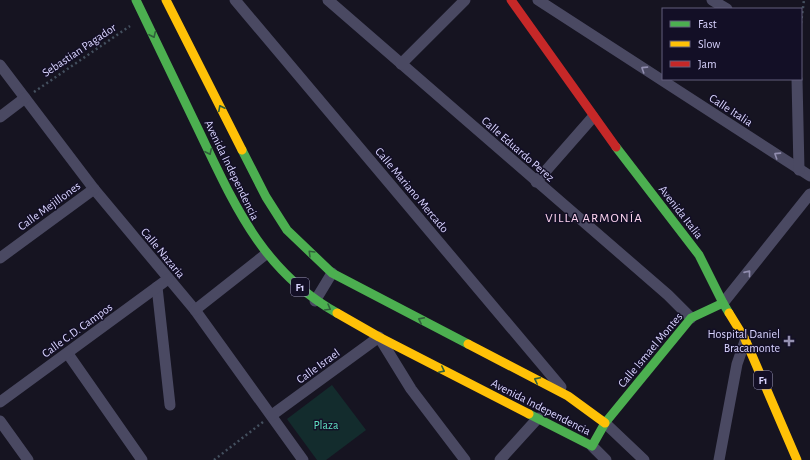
<svg xmlns="http://www.w3.org/2000/svg" width="810" height="460" viewBox="0 0 810 460" font-family="'Alegreya Sans',sans-serif">
	<style>
		.green { fill: #132c2d }
		.lines { fill: none; stroke-linecap: round; stroke-linejoin: round }
		.path { stroke: #44505f; stroke-width: 2.5; stroke-dasharray: 2 3; stroke-linecap: butt }
		.street { stroke: #4a4962; stroke-width: 11 }
		.fast { stroke: #4caf50; stroke-width: 9 }
		.slow { stroke: #ffc107; stroke-width: 9 }
		.jam { stroke: #c62828; stroke-width: 9 }
		.oneway { stroke: #305f3b }
		.oneway2 { stroke: #928eb0 }
		.poi-dot { fill: #9591b1; stroke: #130f26; stroke-width: 1.5 }
		.labels { text-anchor: middle; dominant-baseline: central; stroke-width: 3; stroke-linejoin: round; paint-order: stroke }
		.shield { fill: #130f26; stroke: #9e99be; stroke-width: 1 }
		.shield-label { font-size: 11px; font-weight: bold; fill: #d9d4ff }
		.street-label { font-size: 12px; fill: #d9d4ff; stroke: #130f26 }
		.poi-label { font-size: 12px; fill: #d9d4ff; stroke: #130f26; text-anchor: end }
		.park-label { font-size: 12px; fill: #5fe0c0; stroke: #130f26 }
		.neighbourhood-label { font-size: 13px; letter-spacing: 1px; fill: #ffd6f0; stroke: #130f26 }
	</style>
	<rect width="100%" height="100%" fill="#161421"/>
	<!-- green -->
	<path class="green" d="M 332,385 L 366,430 L 326,460 L 317,460 L 287,419 Z"/>
	<g class="lines">
		<!-- path -->
		<g class="path">
			<path d="M 801,23 L 804,0"/>
			<path d="M 34,92 L 130,26"/>
			<path d="M 214,460 L 263,422"/>
		</g>
		<!-- street -->
		<g class="street">
			<path d="M 235,0 L 561,387"/>
			<path d="M 328,0 L 668,295 L 691,318"/>
			<path d="M 538,0 L 810,176"/>
			<path d="M 712,0 L 727,9"/>
			<path d="M 401,64 L 465,0"/>
			<path d="M 0,65 L 94,189 L 195,310 L 303,460"/>
			<path d="M 797,79 L 799,170"/>
			<path d="M 0,117 L 25,98"/>
			<path d="M 536,182 L 593,117"/>
			<path d="M 0,258 L 94,189"/>
			<path d="M 157,287 L 170,405"/>
			<path d="M 315,301 L 332,273"/>
			<path d="M 723,303 L 810,194"/>
			<path d="M 195,310 L 266,254"/>
			<path d="M 68,354 L 142,460"/>
			<path d="M 0,402 L 168,279"/>
			<path d="M 272,415 L 379,337 L 411,389 L 465,460"/>
			<path d="M 0,421 L 28,460"/>
			<path d="M 605,423 L 644,460"/>
			<path d="M 592,446 L 606,460"/>
			<path d="M 500,460 L 538,418"/>
			<path d="M 719,460 L 737,364 L 745,341"/>
		</g>
		<!-- fast -->
		<g class="fast">
			<path d="M 136,0 C 157,44 178,87 199,131 C 234,204 262,271 337,313"/>
			<path d="M 616,147 L 699,255 L 723,303"/>
			<path d="M 242,150 L 266,197 L 287,230 L 332,273 L 468,344"/>
			<path d="M 529,414 L 592,446 L 605,423 L 691,318 L 723,303 L 729,313"/>
		</g>
		<!-- slow -->
		<g class="slow">
			<path d="M 166,0 L 242,150"/>
			<path d="M 337,313 L 379,337 L 529,414"/>
			<path d="M 729,313 L 745,339 L 797,460"/>
			<path d="M 468,344 L 568,396 L 605,423"/>
		</g>
		<!-- jam -->
		<path class="jam" d="M 511,0 L 616,147"/>
	</g>
	<!-- one-way arrows -->
	<defs><path id="oneway-chevron" d="M-2-3.5L2.5 0L-2 3.5" fill="none" stroke-width="1.6" stroke-linecap="round" stroke-linejoin="round"/></defs>
	<g class="oneway">
		<use href="#oneway-chevron" transform="translate(153 35) rotate(65)"/>
		<use href="#oneway-chevron" transform="translate(221 108) rotate(-117)"/>
		<use href="#oneway-chevron" transform="translate(209 152) rotate(65)"/>
		<use href="#oneway-chevron" transform="translate(311 253) rotate(-135)"/>
		<use href="#oneway-chevron" transform="translate(328 308) rotate(30)"/>
		<use href="#oneway-chevron" transform="translate(421 320) rotate(-153)"/>
		<use href="#oneway-chevron" transform="translate(442 370) rotate(27)"/>
		<use href="#oneway-chevron" transform="translate(537 380) rotate(-153)"/>
	</g>
	<g class="oneway2">
		<use href="#oneway-chevron" transform="translate(644 69) rotate(-147)"/>
		<use href="#oneway-chevron" transform="translate(777 155) rotate(-147)"/>
		<use href="#oneway-chevron" transform="translate(748 273) rotate(-51)"/>
	</g>
	<!-- markers -->
	<path class="poi-dot" d="M787 335h4v4h4v4h-4v4h-4v-4h-4v-4h4z"/>
	<g class="labels">
		<!-- shield labels -->
		<g class="shield">
			<rect x="291" y="278" width="18" height="18" rx="3"/>
			<rect x="754" y="371" width="18" height="18" rx="3"/>
		</g>
		<g class="shield-label">
			<text x="300" y="287">F1</text>
			<text x="763" y="380">F1</text>
		</g>
		<!-- street labels -->
		<g class="street-label">
			<text transform="translate(79 50) rotate(-34)">Sebastian Pagador</text>
			<text transform="translate(731 110) rotate(33)">Calle Italia</text>
			<text transform="translate(518 149) rotate(41)">Calle Eduardo Perez</text>
			<text transform="translate(232 170) rotate(64)">Avenida Independencia</text>
			<text transform="translate(412 190) rotate(50)">Calle Mariano Mercado</text>
			<text transform="translate(49 206) rotate(-36)">Calle Mejillones</text>
			<text transform="translate(681 212) rotate(52)">Avenida Italia</text>
			<text transform="translate(163 253) rotate(50)">Calle Nazaria</text>
			<text transform="translate(77 330) rotate(-36)">Calle C.D. Campos</text>
			<text transform="translate(650 350) rotate(-50)">Calle Ismael Montes</text>
			<text transform="translate(318 366) rotate(-36)">Calle Israel</text>
			<text transform="translate(541 407) rotate(27)">Avenida Independencia</text>
		</g>
		<!-- poi labels -->
		<g class="poi-label">
			<text x="780" y="334">Hospital Daniel<tspan x="780" dy="14">Bracamonte</tspan></text>
		</g>
		<!-- park labels -->
		<g class="park-label">
			<text x="326" y="425">Plaza</text>
		</g>
		<!-- neighbourhood labels -->
		<g class="neighbourhood-label">
			<text x="594" y="218">VILLA ARMONÍA</text>
		</g>
	</g>
	<!-- legend -->
	<rect x="662" y="8" width="140" height="72" fill="#130f26" stroke="#625e7d"/>
	<rect x="670" y="21" width="20" height="6" fill="#4caf50" stroke="#625e7d"/>
	<text x="698" y="28" font-size="12" fill="#d9d4ff">Fast</text>
	<rect x="670" y="41" width="20" height="6" fill="#ffc107" stroke="#625e7d"/>
	<text x="698" y="48" font-size="12" fill="#d9d4ff">Slow</text>
	<rect x="670" y="61" width="20" height="6" fill="#c62828" stroke="#625e7d"/>
	<text x="698" y="68" font-size="12" fill="#d9d4ff">Jam</text>
</svg>
